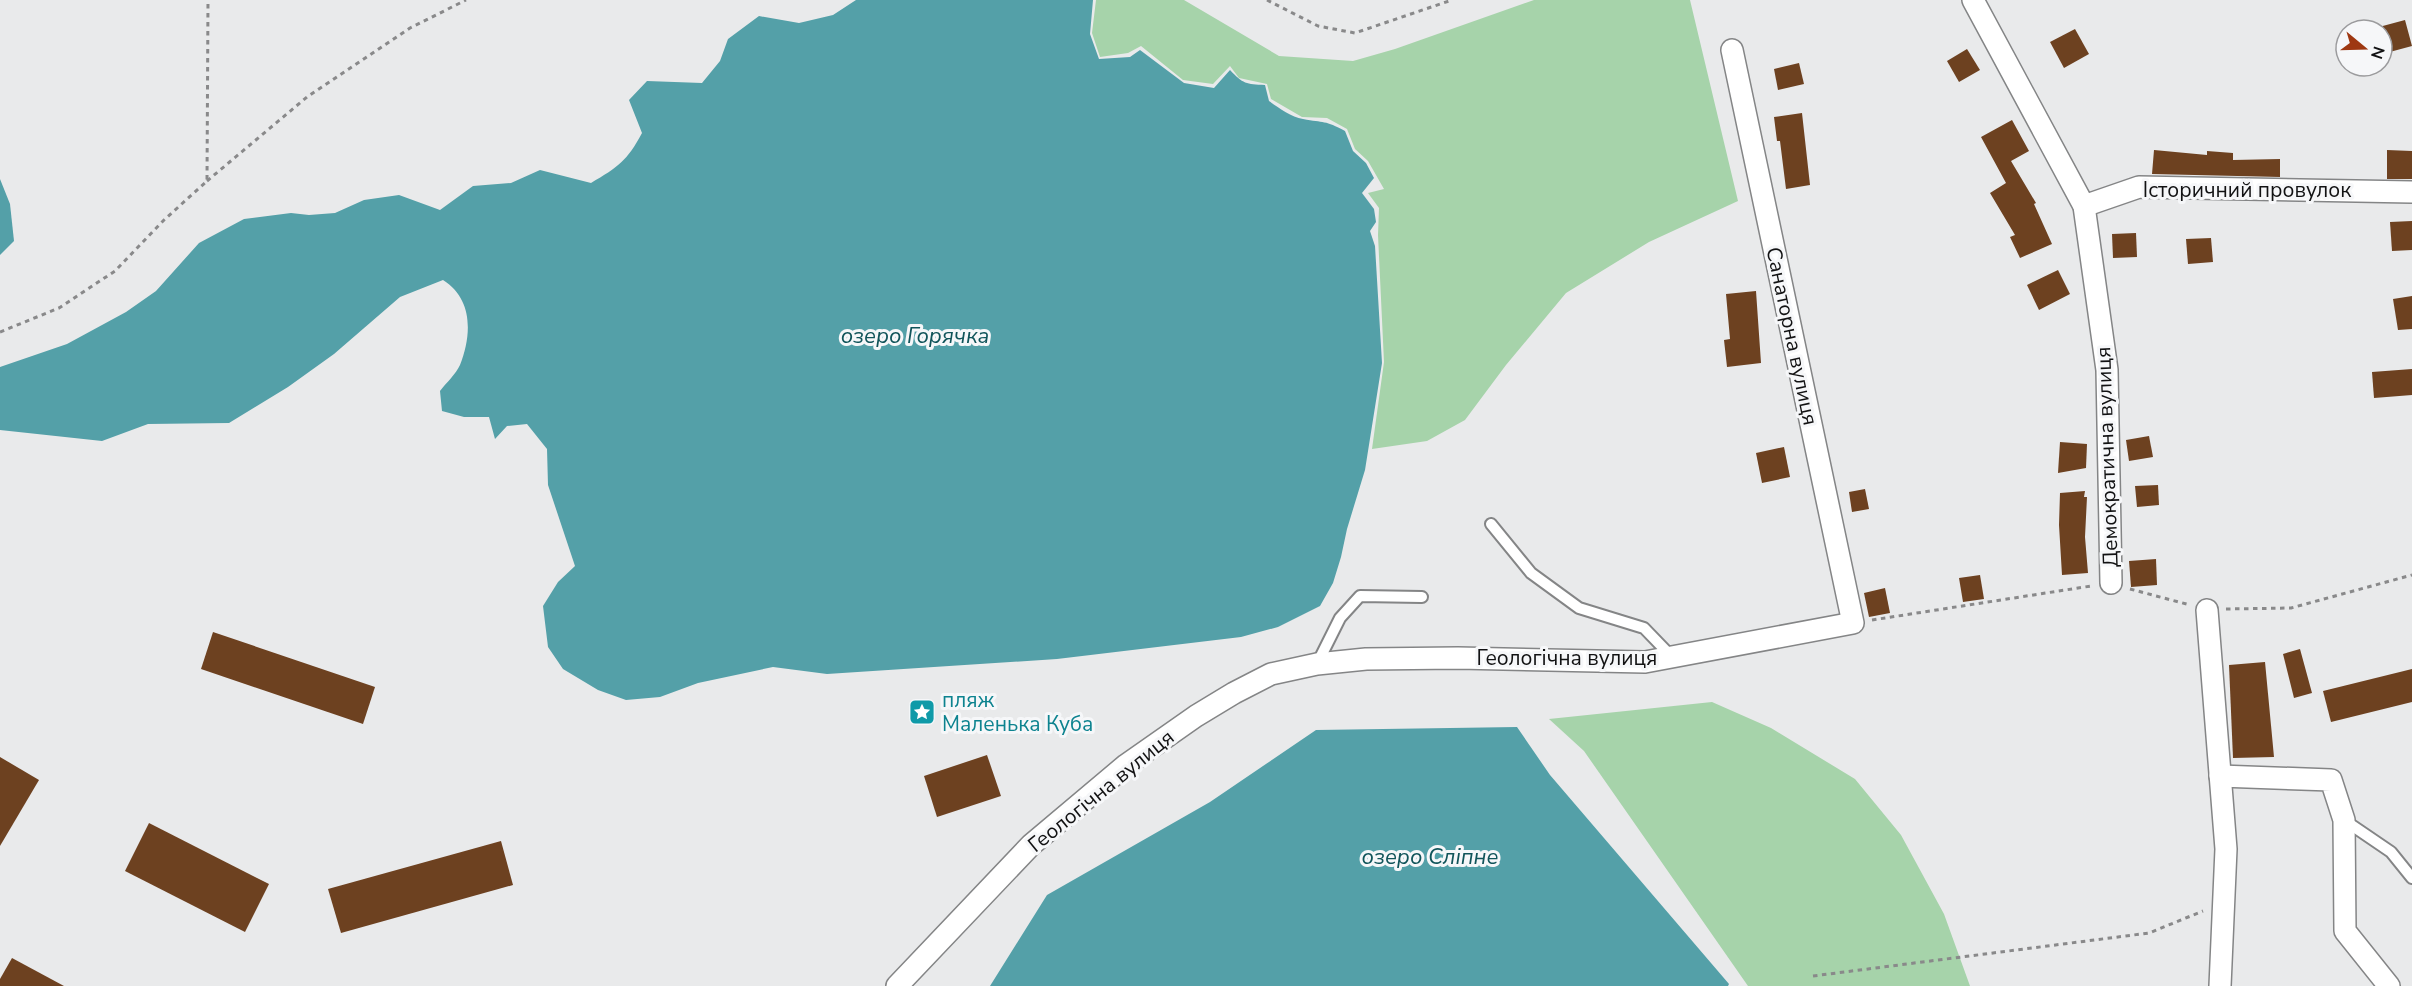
<svg xmlns="http://www.w3.org/2000/svg" width="2412" height="986" viewBox="0 0 2412 986" font-family="'Nunito Sans',sans-serif">
	<style>
		.green { fill: #a6d3aa }
		.water { fill: #54a0a8 }
		.building { fill: #6d4120 }
		.lines { fill: none; stroke-linecap: round; stroke-linejoin: round }
		.service-casing { stroke: #848586; stroke-width: 14 }
		.minor-casing { stroke: #848586; stroke-width: 24 }
		.path { stroke: #89898a; stroke-width: 3; stroke-dasharray: 4.5 4.5; stroke-linecap: butt }
		.service { stroke: #fff; stroke-width: 10 }
		.minor { stroke: #fff; stroke-width: 21 }
		.labels { text-anchor: middle; dominant-baseline: central; stroke-width: 6; stroke-linejoin: round; paint-order: stroke }
		.street-label { font-size: 21px; fill: #121213; stroke: #f6f7f9 }
		.culture-label { font-size: 21px; fill: #0d838f; stroke: #f6f7f9; text-anchor: start }
		.water-label { font-size: 22px; font-style: italic; fill: #10545a; stroke: #f6f7f9 }
	</style>
	<rect width="100%" height="100%" fill="#e9eaeb"/>
	<!-- green -->
	<g class="green">
		<path d="M 1096,0 L 1184,0 L 1279,56 L 1353,61 L 1395,49 L 1534,0 L 1690,0 L 1738,201 L 1649,242 L 1566,293 L 1506,365 L 1465,420 L 1427,441 L 1372,449 L 1384,362 L 1378,235 L 1379,208 L 1368,193 L 1384,189 L 1368,161 L 1355,149 L 1347,129 L 1327,118 L 1302,117 L 1271,99 L 1267,84 L 1239,78 L 1230,66 L 1213,84 L 1183,80 L 1141,46 L 1128,53 L 1100,57 L 1092,33 Z"/>
		<path d="M 1712,702 L 1771,728 L 1855,779 L 1901,835 L 1944,914 L 1970,986 L 1748,986 L 1584,751 L 1549,719 Z"/>
	</g>
	<!-- water -->
	<g class="water">
		<path d="M 856,0 L 1093,0 L 1090,34 L 1099,59 L 1130,57 L 1140,50 L 1184,83 L 1214,88 L 1230,70 C 1243,84 1246,84 1265,85 L 1269,101 C 1279,108 1291,117 1303,119 C 1324,123 1325,120 1345,131 L 1353,151 L 1366,163 L 1374,178 L 1362,193 L 1374,209 L 1376,222 L 1370,231 L 1375,246 L 1382,363 L 1365,470 L 1347,529 L 1341,557 L 1333,583 L 1320,606 L 1278,627 L 1241,637 L 1057,659 L 827,674 L 773,667 L 698,683 L 660,697 L 626,700 L 598,690 L 563,669 L 548,647 L 543,606 L 558,582 L 575,566 L 548,485 L 547,449 L 527,424 L 507,426 L 495,439 L 489,417 L 464,417 L 442,411 L 440,391 C 446,383 456,374 460,365 C 472,334 473,299 443,280 L 400,297 L 334,354 L 288,387 L 229,423 L 148,424 L 102,441 L 0,430 L 0,367 L 67,344 L 126,312 L 156,291 L 199,243 L 244,219 L 291,213 L 309,215 L 335,213 L 364,200 L 399,195 L 440,210 L 473,186 L 511,183 L 540,170 L 591,183 C 618,167 627,161 642,133 L 629,100 L 647,81 L 702,83 L 720,61 L 728,39 L 759,16 L 799,23 L 833,15 Z"/>
		<path d="M 0,179 L 10,204 L 14,241 L 0,255 Z"/>
		<path d="M 1517,727 L 1550,775 L 1729,984 L 1728,986 L 990,986 L 1047,895 L 1210,802 L 1316,730 Z"/>
	</g>
	<!-- building -->
	<g class="building">
		<path d="M 2405,20 L 2412,46 L 2386,53 L 2382,30 L 2379,27 Z"/>
		<path d="M 2075,29 L 2089,54 L 2064,68 L 2050,42 Z"/>
		<path d="M 1967,49 L 1980,70 L 1959,82 L 1947,61 Z"/>
		<path d="M 1799,63 L 1804,84 L 1778,90 L 1774,69 Z"/>
		<path d="M 1802,113 L 1810,185 L 1786,189 L 1780,141 L 1777,141 L 1774,117 Z"/>
		<path d="M 2012,120 L 2029,151 L 2011,161 L 2036,203 L 2034,204 L 2052,244 L 2020,258 L 2010,237 L 2015,235 L 1990,193 L 2006,183 L 1981,137 Z"/>
		<path d="M 2154,150 L 2207,155 L 2207,151 L 2233,153 L 2233,160 L 2280,159 L 2280,177 L 2152,174 Z"/>
		<path d="M 2387,150 L 2412,151 L 2412,179 L 2387,179 Z"/>
		<path d="M 2412,221 L 2412,250 L 2392,251 L 2390,222 Z"/>
		<path d="M 2136,233 L 2137,257 L 2113,258 L 2112,234 Z"/>
		<path d="M 2211,238 L 2213,262 L 2188,264 L 2186,239 Z"/>
		<path d="M 2058,270 L 2070,294 L 2039,310 L 2027,285 Z"/>
		<path d="M 1756,291 L 1761,363 L 1727,367 L 1724,340 L 1730,339 L 1726,294 Z"/>
		<path d="M 2412,296 L 2412,329 L 2398,330 L 2393,299 Z"/>
		<path d="M 2412,369 L 2412,395 L 2374,398 L 2372,372 Z"/>
		<path d="M 2149,436 L 2153,457 L 2129,461 L 2126,440 Z"/>
		<path d="M 2060,442 L 2087,444 L 2086,468 L 2058,473 Z"/>
		<path d="M 1784,447 L 1790,477 L 1762,483 L 1756,453 Z"/>
		<path d="M 2158,485 L 2159,505 L 2137,507 L 2135,486 Z"/>
		<path d="M 1865,489 L 1869,509 L 1852,512 L 1849,492 Z"/>
		<path d="M 2085,491 L 2084,497 L 2087,497 L 2085,537 L 2088,573 L 2062,575 L 2059,525 L 2060,493 Z"/>
		<path d="M 2156,559 L 2157,585 L 2131,587 L 2129,561 Z"/>
		<path d="M 1980,575 L 1984,599 L 1963,602 L 1959,578 Z"/>
		<path d="M 1885,588 L 1890,613 L 1869,617 L 1864,593 Z"/>
		<path d="M 213,632 L 375,687 L 363,724 L 201,669 Z"/>
		<path d="M 2300,649 L 2312,693 L 2294,698 L 2283,654 Z"/>
		<path d="M 2265,662 L 2274,757 L 2233,758 L 2229,665 Z"/>
		<path d="M 2412,669 L 2412,702 L 2331,722 L 2323,691 Z"/>
		<path d="M 987,755 L 1001,796 L 937,817 L 924,776 Z"/>
		<path d="M 0,757 L 39,780 L 0,846 Z"/>
		<path d="M 149,823 L 269,884 L 245,932 L 125,871 Z"/>
		<path d="M 501,841 L 513,885 L 341,933 L 328,889 Z"/>
		<path d="M 12,958 L 64,986 L 0,986 L 0,979 Z"/>
	</g>
	<g class="lines">
		<defs>
			<g id="service">
				<path d="M 1491,524 L 1531,573 L 1579,608 L 1644,628 L 1672,657"/>
				<path d="M 1317,664 L 1340,618 L 1360,596 L 1422,597"/>
				<path d="M 2344,820 L 2391,852 L 2412,878"/>
			</g>
			<g id="minor">
				<path d="M 1973,0 L 2084,206 L 2107,370 L 2111,583"/>
				<path d="M 2084,206 L 2139,187 L 2412,192"/>
				<path d="M 2207,610 L 2226,849 L 2220,986"/>
				<path d="M 2220,776 L 2331,780 L 2344,820 L 2345,931 L 2389,986"/>
				<path d="M 897,986 L 1031,845 L 1126,765 L 1196,716 L 1234,693 L 1271,674 L 1317,664 L 1366,659 L 1458,658 L 1645,662 L 1853,623 L 1732,50"/>
			</g>
		</defs>
		<!-- service casing -->
		<use href="#service" class="service-casing"/>
		<!-- minor casing -->
		<use href="#minor" class="minor-casing"/>
		<!-- path -->
		<g class="path">
			<path d="M 1267,0 L 1318,26 L 1355,33 L 1452,0"/>
			<path d="M 207,181 L 307,97 L 410,28 L 466,0"/>
			<path d="M 0,332 L 59,308 L 115,271 L 164,220 L 207,181 L 208,0"/>
			<path d="M 2130,589 L 2190,605"/>
			<path d="M 2226,609 L 2291,608 L 2412,575"/>
			<path d="M 1872,620 L 2091,586"/>
			<path d="M 1813,976 L 2149,933 L 2203,911"/>
		</g>
		<!-- service -->
		<use href="#service" class="service"/>
		<!-- minor -->
		<use href="#minor" class="minor"/>
	</g>
	<!-- icons -->
	<defs>
		<symbol id="sight-square" viewBox="-11 -11 22 22"><rect x="-9" y="-9" width="18" height="18" rx="4" fill="#0f9aa8" stroke="#f6f7f9"/><path d="M0-6L1.8-2.2L6-1.7L2.9 1.2L3.7 5.4L0 3.3L-3.7 5.4L-2.9 1.2L-6-1.7L-1.8-2.2Z" fill="#fff"/></symbol>
	</defs>
	<g fill-rule="evenodd">
		<use href="#sight-square" x="907" y="697" width="30" height="30"/>
	</g>
	<g class="labels">
		<!-- street labels -->
		<g class="street-label">
			<text x="2247" y="190">Історичний провулок</text>
			<text transform="translate(1792 336) rotate(78)">Санаторна вулиця</text>
			<text transform="translate(2107 457) rotate(-92)">Демократична вулиця</text>
			<text x="1567" y="658">Геологічна вулиця</text>
			<text transform="translate(1101 791) rotate(-39)">Геологічна вулиця</text>
		</g>
		<!-- culture labels -->
		<g class="culture-label">
			<text x="942" y="700">пляж<tspan x="942" dy="24">Маленька Куба</tspan></text>
		</g>
		<!-- water labels -->
		<g class="water-label">
			<text x="915" y="336">озеро Горячка</text>
			<text x="1430" y="857">озеро Сліпне</text>
		</g>
	</g>
	<!-- north arrow -->
	<g transform="translate(2364 48) rotate(109)"><circle r="28" fill="#f6f7f9" stroke="#9b9b9d" stroke-width="1.5"/>
	<path d="M0-4.5L10 22L0 15L-10 22Z" fill="#9e3812"/>
	<text y="-9" font-size="16" font-weight="bold" text-anchor="middle" fill="#121213">N</text>
	</g>
</svg>
